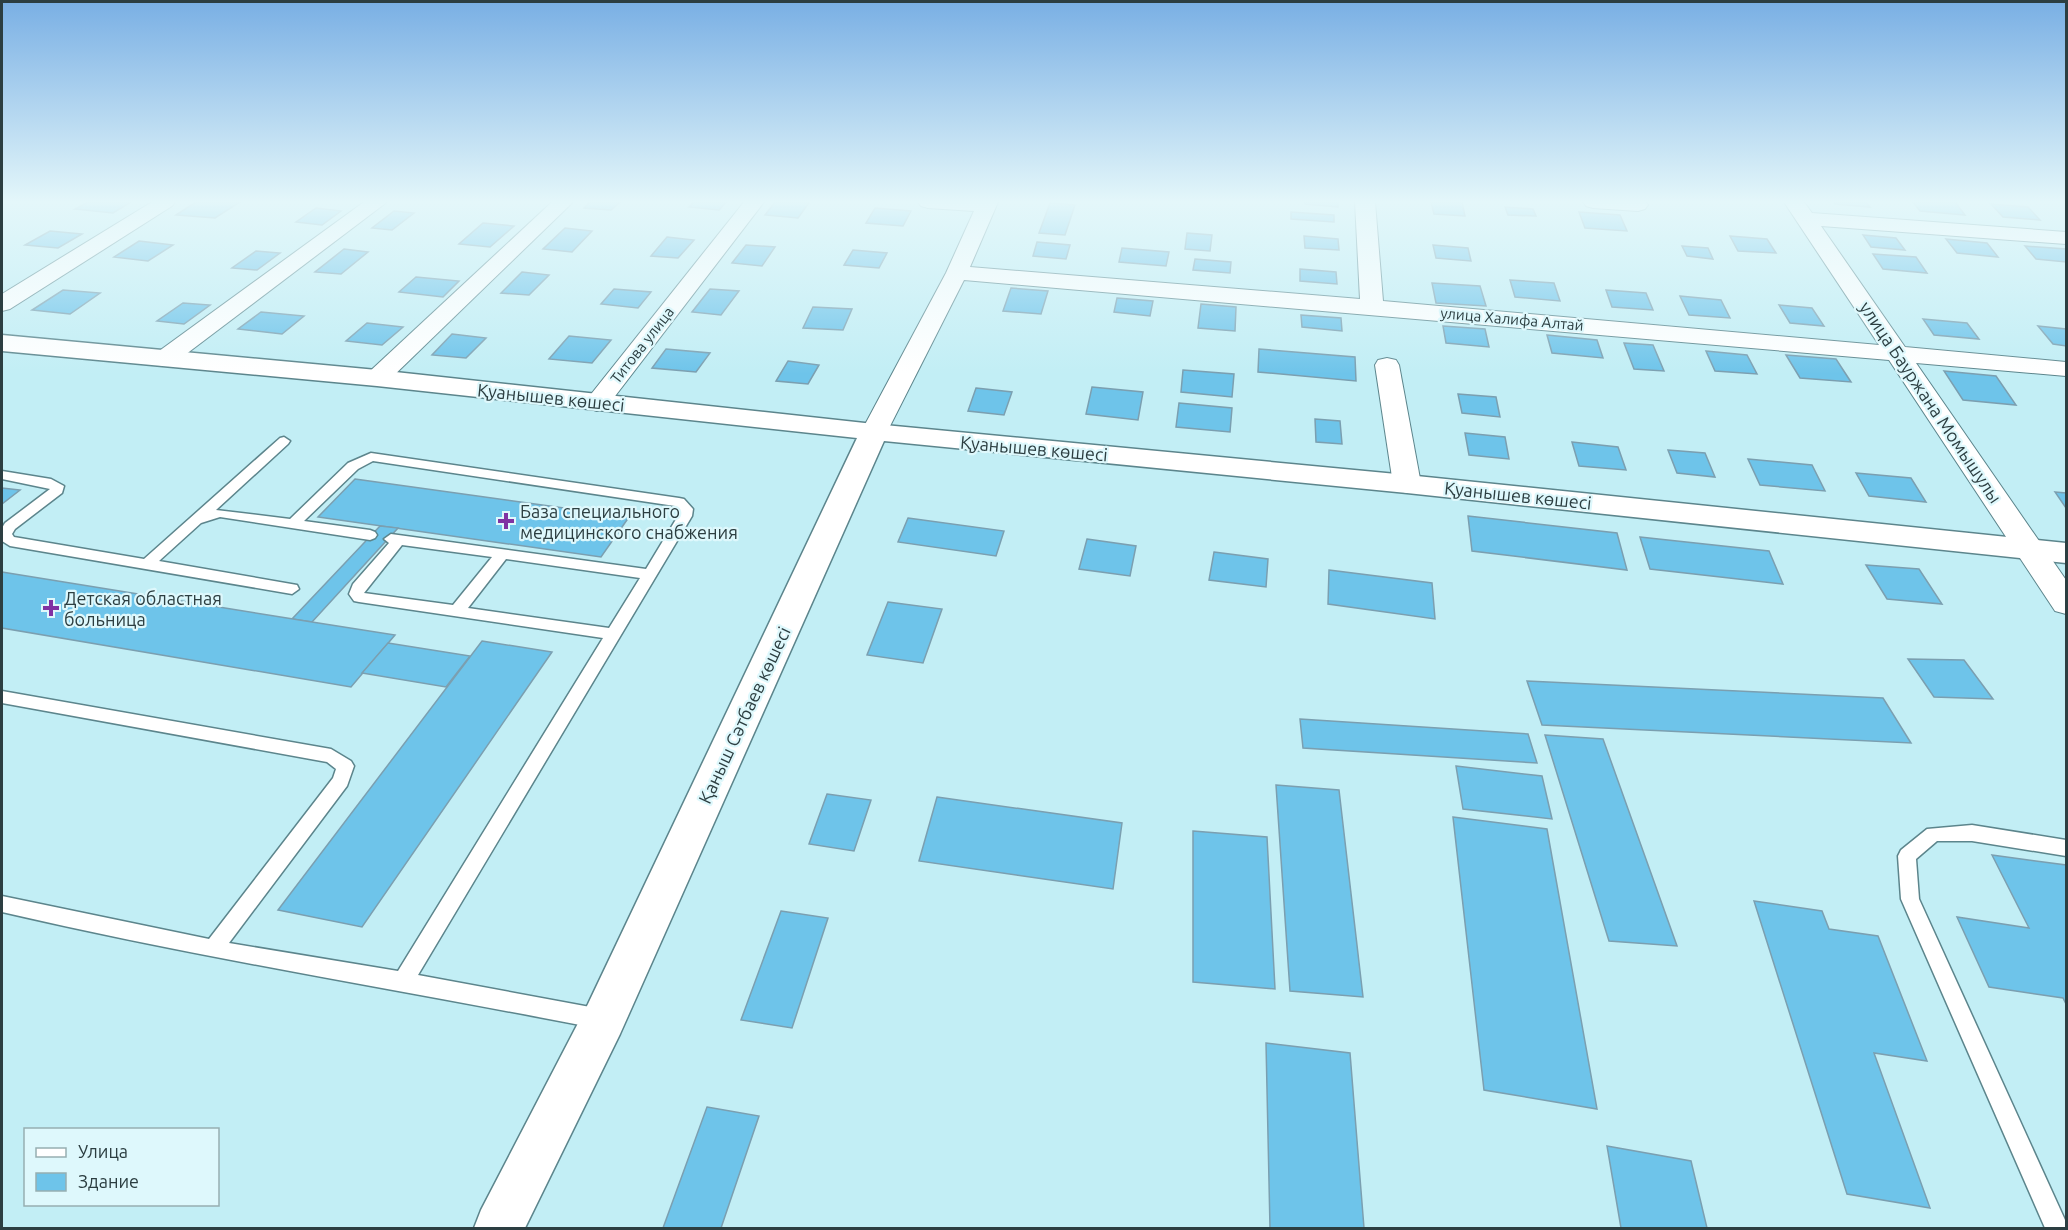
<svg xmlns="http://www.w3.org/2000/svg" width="2068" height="1230" viewBox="0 0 2068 1230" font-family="Ubuntu,sans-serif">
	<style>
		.building { fill: #6ec4ea; stroke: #7b9fb0; stroke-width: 1.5 }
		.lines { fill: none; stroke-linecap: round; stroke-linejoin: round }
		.lane-casing { stroke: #5c858c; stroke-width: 3 }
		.street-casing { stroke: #5c858c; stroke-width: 2 }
		.secondary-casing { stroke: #5c858c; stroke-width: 3 }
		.lane { fill: #fff; fill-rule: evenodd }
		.street { fill: #fff; fill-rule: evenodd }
		.secondary { fill: #fff; fill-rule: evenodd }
		.poi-dot { fill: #8032a3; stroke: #def8fc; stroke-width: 2 }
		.labels { text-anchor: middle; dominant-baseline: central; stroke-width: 4.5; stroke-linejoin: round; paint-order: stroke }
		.far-street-label { font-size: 15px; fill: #2c3e41; stroke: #def8fc }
		.street-label { font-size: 18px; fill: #2c3e41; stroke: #def8fc }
		.poi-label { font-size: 18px; fill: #2c3e41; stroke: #def8fc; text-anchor: start }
	</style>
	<rect width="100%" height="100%" fill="#c2eef5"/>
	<!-- building -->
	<g class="building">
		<path d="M 88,202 L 131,202 L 113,213 L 75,209 Z"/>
		<path d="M 196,202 L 240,202 L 215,218 L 176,215 Z"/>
		<path d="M 590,202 L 620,202 L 611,210 L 584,208 Z"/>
		<path d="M 694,202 L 726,202 L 719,210 L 689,207 Z"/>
		<path d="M 775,202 L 798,202 L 809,203 L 798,218 L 765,215 Z"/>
		<path d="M 1305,202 L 1338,202 L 1338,207 L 1305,204 Z"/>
		<path d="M 1431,202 L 1462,202 L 1465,216 L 1434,214 Z"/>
		<path d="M 1834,202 L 1866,202 L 1870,207 L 1835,204 Z"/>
		<path d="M 1913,202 L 1955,202 L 1965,215 L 1920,211 Z"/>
		<path d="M 1050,203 L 1075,205 L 1065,235 L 1039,233 Z"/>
		<path d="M 1991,204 L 2028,207 L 2040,220 L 2003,217 Z"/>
		<path d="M 1505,207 L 1533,209 L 1536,216 L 1508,215 Z"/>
		<path d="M 316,208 L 341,211 L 322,225 L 296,222 Z"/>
		<path d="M 875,208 L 911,211 L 903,226 L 866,223 Z"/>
		<path d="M 394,211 L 414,213 L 392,230 L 372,228 Z"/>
		<path d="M 1291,212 L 1334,215 L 1334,222 L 1291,219 Z"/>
		<path d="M 1579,212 L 1620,215 L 1627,231 L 1585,228 Z"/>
		<path d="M 483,223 L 514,226 L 490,247 L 459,244 Z"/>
		<path d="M 565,228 L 592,231 L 572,252 L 543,249 Z"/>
		<path d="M 50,231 L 82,234 L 58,248 L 25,245 Z"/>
		<path d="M 1187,233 L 1212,235 L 1210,251 L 1185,249 Z"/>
		<path d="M 1863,235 L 1896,238 L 1905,250 L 1871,247 Z"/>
		<path d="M 1304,236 L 1338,239 L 1339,250 L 1305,248 Z"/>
		<path d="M 1730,236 L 1767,239 L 1776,253 L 1738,251 Z"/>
		<path d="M 667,237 L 694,240 L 678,258 L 651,256 Z"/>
		<path d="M 1946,239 L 1987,243 L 1998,257 L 1957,253 Z"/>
		<path d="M 139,241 L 173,245 L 148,261 L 114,257 Z"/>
		<path d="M 1037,242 L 1070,245 L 1066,259 L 1033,256 Z"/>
		<path d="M 746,245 L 775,247 L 762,266 L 732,263 Z"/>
		<path d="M 1433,245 L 1468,248 L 1471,261 L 1436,258 Z"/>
		<path d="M 1682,246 L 1708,248 L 1713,259 L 1687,256 Z"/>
		<path d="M 2025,246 L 2066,249 L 2066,262 L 2036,259 Z"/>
		<path d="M 1122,248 L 1169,252 L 1166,266 L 1119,262 Z"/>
		<path d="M 344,249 L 368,252 L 341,274 L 315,272 Z"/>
		<path d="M 853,250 L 887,253 L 879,268 L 844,265 Z"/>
		<path d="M 256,251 L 280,253 L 257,270 L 232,268 Z"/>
		<path d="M 1873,254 L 1916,257 L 1927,273 L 1883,269 Z"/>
		<path d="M 1195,259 L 1231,262 L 1230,273 L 1193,270 Z"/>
		<path d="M 1300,269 L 1336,272 L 1337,284 L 1300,281 Z"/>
		<path d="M 522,272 L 549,275 L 529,295 L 501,293 Z"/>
		<path d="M 416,277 L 459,281 L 443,297 L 399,292 Z"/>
		<path d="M 1510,280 L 1554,283 L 1560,301 L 1515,297 Z"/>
		<path d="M 1432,283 L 1480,286 L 1486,306 L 1436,303 Z"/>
		<path d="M 1011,288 L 1048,291 L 1041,314 L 1003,311 Z"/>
		<path d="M 614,289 L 651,292 L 638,308 L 601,304 Z"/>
		<path d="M 710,289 L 739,291 L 721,315 L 692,312 Z"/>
		<path d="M 63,290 L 100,293 L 70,314 L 32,310 Z"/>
		<path d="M 1606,290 L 1646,293 L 1653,310 L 1612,307 Z"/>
		<path d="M 1680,296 L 1721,300 L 1730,318 L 1689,315 Z"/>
		<path d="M 1117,298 L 1153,301 L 1150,316 L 1114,312 Z"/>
		<path d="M 183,303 L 210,305 L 184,324 L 157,321 Z"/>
		<path d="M 1201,304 L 1236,307 L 1235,331 L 1198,328 Z"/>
		<path d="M 1779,305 L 1812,308 L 1824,326 L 1790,323 Z"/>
		<path d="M 813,307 L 852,309 L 843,330 L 803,328 Z"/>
		<path d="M 261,312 L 304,316 L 282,334 L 238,329 Z"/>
		<path d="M 1301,315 L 1341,318 L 1342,331 L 1302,327 Z"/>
		<path d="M 1923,319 L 1967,323 L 1979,339 L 1934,335 Z"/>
		<path d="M 367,323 L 403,327 L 382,345 L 346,341 Z"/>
		<path d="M 1443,326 L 1485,329 L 1489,347 L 1446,343 Z"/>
		<path d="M 2038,326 L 2066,329 L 2066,346 L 2053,344 Z"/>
		<path d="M 452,334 L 486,338 L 466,358 L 432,355 Z"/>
		<path d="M 1547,335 L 1597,340 L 1603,358 L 1552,353 Z"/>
		<path d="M 569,336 L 611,340 L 592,363 L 549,359 Z"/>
		<path d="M 1624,343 L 1653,345 L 1664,371 L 1634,369 Z"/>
		<path d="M 666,349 L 710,353 L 696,372 L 652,368 Z"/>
		<path d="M 1259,349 L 1355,357 L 1356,381 L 1258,372 Z"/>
		<path d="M 1706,351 L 1747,355 L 1757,374 L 1715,371 Z"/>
		<path d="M 1786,355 L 1836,359 L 1851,382 L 1800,378 Z"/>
		<path d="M 788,361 L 819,365 L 808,384 L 776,381 Z"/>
		<path d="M 1183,370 L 1234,374 L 1232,397 L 1181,392 Z"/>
		<path d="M 1944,371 L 1996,376 L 2016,405 L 1963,400 Z"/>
		<path d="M 1092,387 L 1143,392 L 1138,420 L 1086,414 Z"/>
		<path d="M 976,388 L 1012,392 L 1004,415 L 968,411 Z"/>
		<path d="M 1458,394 L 1496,397 L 1500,417 L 1462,413 Z"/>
		<path d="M 1179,403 L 1232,408 L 1230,432 L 1176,427 Z"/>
		<path d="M 1315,419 L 1340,421 L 1342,444 L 1316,442 Z"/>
		<path d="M 1465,433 L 1505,437 L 1509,459 L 1469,455 Z"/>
		<path d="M 1572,442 L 1618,447 L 1626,470 L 1579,466 Z"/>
		<path d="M 1668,450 L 1705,453 L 1715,477 L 1677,473 Z"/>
		<path d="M 1748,459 L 1812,465 L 1825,491 L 1760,485 Z"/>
		<path d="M 1856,473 L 1911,478 L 1926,502 L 1869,496 Z"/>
		<path d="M 355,479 L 629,517 L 601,557 L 318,517 Z"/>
		<path d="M 2,488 L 20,490 L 2,504 Z"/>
		<path d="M 2055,492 L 2066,493 L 2066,508 Z"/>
		<path d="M 1468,516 L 1617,533 L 1627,570 L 1472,551 Z"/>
		<path d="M 908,518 L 1004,531 L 996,556 L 898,542 Z"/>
		<path d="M 380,526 L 398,528 L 312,622 L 292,619 Z"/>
		<path d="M 1640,537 L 1769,551 L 1783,584 L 1650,569 Z"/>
		<path d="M 1087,539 L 1136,546 L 1130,576 L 1079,569 Z"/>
		<path d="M 1214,552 L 1268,559 L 1266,587 L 1209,580 Z"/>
		<path d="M 1866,565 L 1919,569 L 1942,604 L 1887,599 Z"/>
		<path d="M 1329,570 L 1432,583 L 1435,619 L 1328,604 Z"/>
		<path d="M 2,572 L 312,622 L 395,635 L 351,687 L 2,628 Z"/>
		<path d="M 888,602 L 942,609 L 923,663 L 867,655 Z"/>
		<path d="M 482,641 L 552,652 L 362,927 L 278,910 Z"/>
		<path d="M 388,643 L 470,656 L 446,687 L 362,673 Z"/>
		<path d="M 1908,659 L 1964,660 L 1993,699 L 1934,697 Z"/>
		<path d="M 1527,681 L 1883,698 L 1911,743 L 1542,725 Z"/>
		<path d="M 1300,719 L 1528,734 L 1537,763 L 1303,748 Z"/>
		<path d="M 1545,735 L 1603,739 L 1677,946 L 1609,941 Z"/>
		<path d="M 1456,766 L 1542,776 L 1552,819 L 1463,809 Z"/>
		<path d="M 1276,785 L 1339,790 L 1363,997 L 1290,991 Z"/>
		<path d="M 827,794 L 871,800 L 854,851 L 809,844 Z"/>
		<path d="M 937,797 L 1122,823 L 1113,889 L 919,861 Z"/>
		<path d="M 1453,817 L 1547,829 L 1597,1109 L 1484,1090 Z"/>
		<path d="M 1193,831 L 1267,837 L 1275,989 L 1193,982 Z"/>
		<path d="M 1992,855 L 2066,865 L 2066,1004 L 2063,998 L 1989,987 L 1957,917 L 2029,928 Z"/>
		<path d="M 1754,901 L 1822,911 L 1829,929 L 1878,936 L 1927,1061 L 1874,1053 L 1930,1208 L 1847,1194 Z"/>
		<path d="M 781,911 L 828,918 L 792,1028 L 741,1020 Z"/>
		<path d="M 1266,1043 L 1350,1053 L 1364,1228 L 1270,1228 Z"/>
		<path d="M 707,1107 L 759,1116 L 721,1228 L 663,1228 Z"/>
		<path d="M 1607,1146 L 1691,1161 L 1707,1228 L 1621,1228 Z"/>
	</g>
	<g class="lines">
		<defs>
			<g id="lane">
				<path d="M 284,437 L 290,441 L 288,444 L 216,510 L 290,519 L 348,463 L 371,453 L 679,498 L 684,499 L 693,509 L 692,516 L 418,975 L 601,1009 L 608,1012 L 611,1019 L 608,1026 L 601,1029 C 401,990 200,958 2,912 L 2,896 L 209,939 L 333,778 L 336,769 L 327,762 L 2,703 L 2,691 L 331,749 L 351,761 L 354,766 L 347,786 L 229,943 L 398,971 L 603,638 L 359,602 L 354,601 L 349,594 L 353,584 L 389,543 L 384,539 L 391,534 L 646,569 L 678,516 L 679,510 L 675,506 L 373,461 L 358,469 L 304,521 L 370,530 L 375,532 L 377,535 L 375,538 L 370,540 L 220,517 L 201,523 L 159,561 L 297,585 L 299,589 L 292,594 L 10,546 L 2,541 L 2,528 L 5,523 L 50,489 L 2,479 L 2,471 L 51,479 L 64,486 L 62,493 L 15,529 L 12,534 L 14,537 L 144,559 L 280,438 ZM 402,545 L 492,557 L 453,605 L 364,593 ZM 506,559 L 640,578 L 609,628 L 468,608 Z"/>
				<path d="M 1972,825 L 2066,840 L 2066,856 L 1972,841 L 1937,841 L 1916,859 L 1919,899 L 2065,1220 L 2066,1228 L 2045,1228 L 1901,899 L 1898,856 L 1901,850 L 1927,829 Z"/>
			</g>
			<g id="street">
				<path d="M 152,202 L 175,202 L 172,206 L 10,309 L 2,311 L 2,294 Z"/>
				<path d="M 364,202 L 387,202 L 173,364 L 164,366 L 155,364 L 152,359 L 155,354 Z"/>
				<path d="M 552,202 L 573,202 L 386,383 L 377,385 L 368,383 L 365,378 L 368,373 Z"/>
				<path d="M 744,202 L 764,202 L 606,408 L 597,411 L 588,408 L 584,403 L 588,398 Z"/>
				<path d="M 918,202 L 998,202 L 970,267 L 1360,299 L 1355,202 L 1375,202 L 1383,301 L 1879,345 L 1784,202 L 1804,202 L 1812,213 L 2066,232 L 2066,244 L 1821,226 L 1905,347 L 2066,362 L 2066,376 L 1916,363 L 2066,580 L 2066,614 L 2055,611 L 1889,360 L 964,280 L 887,432 L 883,438 L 874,440 L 865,438 L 861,432 L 946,273 L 974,211 L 928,208 L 921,206 Z"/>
				<path d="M 1583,202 L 1646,202 L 1648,205 L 1645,209 L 1638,211 L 1593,208 L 1586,206 Z"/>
				<path d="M 1387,358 L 1396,360 L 1399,365 L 1421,484 L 1417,490 L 1407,493 L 1397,490 L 1393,484 L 1375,365 L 1378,360 Z"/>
			</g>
			<path id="secondary" d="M 2,335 L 377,370 L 874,424 L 1407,475 L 2066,543 L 2066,563 L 1407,493 L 884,441 L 620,1034 L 525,1228 L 474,1228 L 481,1210 L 588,1004 L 857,438 L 377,386 L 2,351 Z"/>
		</defs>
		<!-- lane casing -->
		<use href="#lane" class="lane-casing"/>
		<!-- street casing -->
		<use href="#street" class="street-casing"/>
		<!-- secondary casing -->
		<use href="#secondary" class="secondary-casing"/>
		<!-- lane -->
		<use href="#lane" class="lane"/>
		<!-- street -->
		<use href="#street" class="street"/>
		<!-- secondary -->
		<use href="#secondary" class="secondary"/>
	</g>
	<!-- sky -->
	<linearGradient id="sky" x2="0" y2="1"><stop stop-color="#79afe4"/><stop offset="0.54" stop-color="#e4f7fa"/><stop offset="1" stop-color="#e4f7fa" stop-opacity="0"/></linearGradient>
	<rect width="2068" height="374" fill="url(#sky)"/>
	<!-- markers -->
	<g class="poi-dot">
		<path d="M503 512h6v6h6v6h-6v6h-6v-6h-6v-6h6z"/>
		<path d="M48 599h6v6h6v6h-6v6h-6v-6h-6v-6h6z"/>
	</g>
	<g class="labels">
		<!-- far-street labels -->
		<g class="far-street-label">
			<text transform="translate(1512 319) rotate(5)">улица Халифа Алтай</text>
			<text transform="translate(642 345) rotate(-52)">Титова улица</text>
		</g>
		<!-- street labels -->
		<g class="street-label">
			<text transform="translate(551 397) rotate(6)">Қуанышев көшесі</text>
			<text transform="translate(1931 402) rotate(56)">улица Бауржана Момышулы</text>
			<text transform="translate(1034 448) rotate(5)">Қуанышев көшесі</text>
			<text transform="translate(1518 495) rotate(6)">Қуанышев көшесі</text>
			<text transform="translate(744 715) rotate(-65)">Қаныш Сәтбаев көшесі</text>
		</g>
		<!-- poi labels -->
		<g class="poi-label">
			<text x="520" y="511">База специального<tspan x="520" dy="21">медицинского снабжения</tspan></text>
			<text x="64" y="598">Детская областная<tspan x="64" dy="21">больница</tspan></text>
		</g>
	</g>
	<!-- border -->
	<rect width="2068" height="1230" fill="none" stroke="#2c3e41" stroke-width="6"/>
	<!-- legend -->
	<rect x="24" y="1128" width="195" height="78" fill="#def8fc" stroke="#97aeb1" stroke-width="1.5"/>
	<rect x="36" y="1148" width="30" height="9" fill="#ffffff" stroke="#97aeb1" stroke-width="1.5"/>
	<text x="78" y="1158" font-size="18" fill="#2c3e41">Улица</text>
	<rect x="36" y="1173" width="30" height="18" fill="#6ec4ea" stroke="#97aeb1" stroke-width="1.5"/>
	<text x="78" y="1188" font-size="18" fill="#2c3e41">Здание</text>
</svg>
